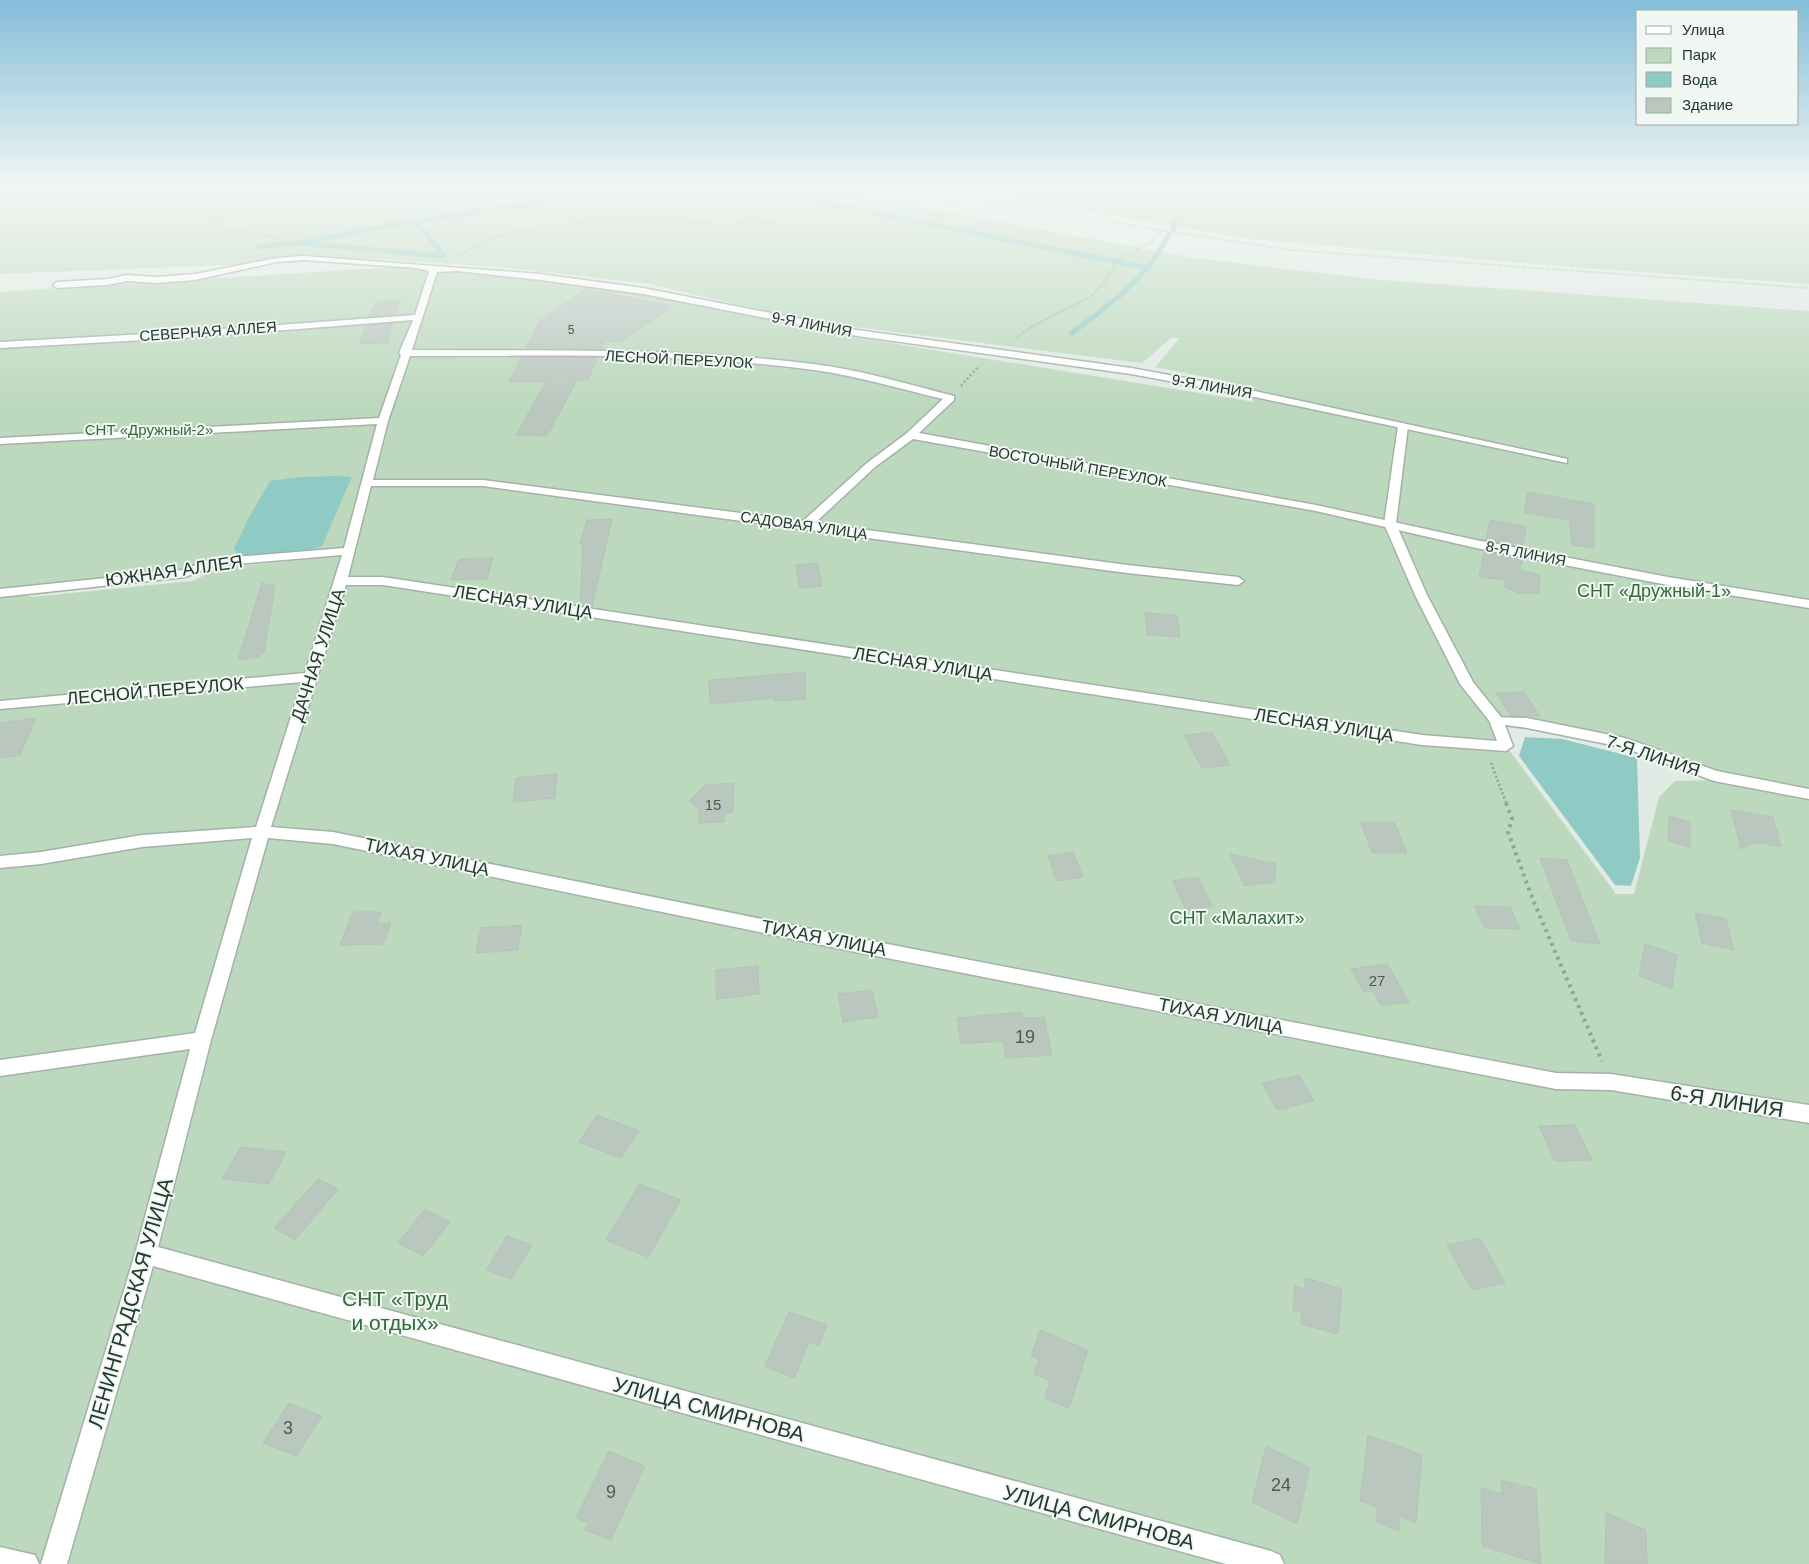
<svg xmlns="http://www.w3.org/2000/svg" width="1809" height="1564" viewBox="0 0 1809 1564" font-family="Arial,sans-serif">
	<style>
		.green { fill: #bcd9bd; fill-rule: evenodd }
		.water { fill: #8fcac5 }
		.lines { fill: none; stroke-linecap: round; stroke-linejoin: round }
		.stream { stroke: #8fcac5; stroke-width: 5 }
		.building { fill: #bac7bf; stroke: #b4c3b9 }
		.lane-casing { stroke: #a4b1aa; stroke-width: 3 }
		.street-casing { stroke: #a4b1aa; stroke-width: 3 }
		.path-far2 { stroke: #85aa96; stroke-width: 2; stroke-dasharray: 1 2; stroke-linecap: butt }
		.path-far1 { stroke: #85aa96; stroke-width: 2.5; stroke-dasharray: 2 2.5; stroke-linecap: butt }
		.path { stroke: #85aa96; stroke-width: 4; stroke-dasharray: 3 4.5; stroke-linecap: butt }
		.lane { fill: #fff; fill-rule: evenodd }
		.street { fill: #fff; fill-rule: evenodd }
		.labels { text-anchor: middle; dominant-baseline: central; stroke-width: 4; stroke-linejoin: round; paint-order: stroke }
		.far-number-label { font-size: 12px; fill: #495c52 }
		.far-street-label { font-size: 15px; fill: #23392e; stroke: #f1f7f3 }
		.far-park-label { font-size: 15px; fill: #326b3a; stroke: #f1f7f3 }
		.number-label { font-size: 15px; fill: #495c52 }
		.street-label { font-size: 18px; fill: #23392e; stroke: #f1f7f3 }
		.park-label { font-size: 18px; fill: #326b3a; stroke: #f1f7f3 }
		.near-number-label { font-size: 18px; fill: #495c52 }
		.near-street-label { font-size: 21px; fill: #23392e; stroke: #f1f7f3 }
		.near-park-label { font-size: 21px; fill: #326b3a; stroke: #f1f7f3 }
	</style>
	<rect width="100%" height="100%" fill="#e1eae4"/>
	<!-- green -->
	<g class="green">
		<path d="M 0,186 L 806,186 L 1194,258 L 1381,280 L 1809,311 L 1809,1564 L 0,1564 L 0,292 L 394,267 L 575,284 L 632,292 L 753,312 L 780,325 L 1254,402 L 1250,393 L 1226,381 L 1155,367 L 1180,338 L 1171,338 L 1142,363 L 808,321 L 650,284 L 502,267 L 376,259 L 0,274 ZM 483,483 L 806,525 L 814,531 L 482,487 L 381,486 ZM 347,552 L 341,556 L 218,568 L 193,581 L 32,597 L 15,591 L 185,573 L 211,563 ZM 1497,720 L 1625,743 L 1715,780 L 1675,781 L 1659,797 L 1634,894 L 1616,894 L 1506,746 Z"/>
		<path d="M 946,186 L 1637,186 L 1636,188 L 1661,193 L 1657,186 L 1809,186 L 1809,284 L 1558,266 L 1242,238 Z"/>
	</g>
	<!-- water -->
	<g class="water">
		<path d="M 1637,186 L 1657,186 L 1660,195 L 1657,199 L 1645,200 L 1636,193 Z"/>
		<path d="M 336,476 L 352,477 L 322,546 L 312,550 L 238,556 L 234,549 L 248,519 L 270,481 L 300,477 Z"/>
		<path d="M 1525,737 L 1562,739 L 1637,758 L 1640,858 L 1631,886 L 1615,885 L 1519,756 Z"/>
	</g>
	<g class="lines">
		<!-- stream -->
		<g class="stream">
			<path d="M 738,186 L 1149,268"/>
			<path d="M 1173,230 L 1175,221"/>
			<path d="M 309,244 L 444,256 L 419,225 L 411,221"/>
			<path d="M 257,247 L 301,243 L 385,226 L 520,206 L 616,187"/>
			<path d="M 1072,333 C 1110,304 1148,278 1169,234"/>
		</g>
	</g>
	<!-- building -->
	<g class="building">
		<path d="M 586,289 L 673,306 L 620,342 L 604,341 L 601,349 L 526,348 L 539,322 Z"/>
		<path d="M 400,301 L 396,314 L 369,316 L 377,302 Z"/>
		<path d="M 393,323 L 387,343 L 359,344 L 366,326 Z"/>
		<path d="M 521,358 L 597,358 L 588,380 L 577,380 L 547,436 L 516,435 L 546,382 L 509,382 Z"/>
		<path d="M 1528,492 L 1594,504 L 1594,548 L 1572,545 L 1569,520 L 1524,512 Z"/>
		<path d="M 612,519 L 592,607 L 580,605 L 583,544 L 580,544 L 587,520 Z"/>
		<path d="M 1490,520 L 1526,527 L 1523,547 L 1486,540 Z"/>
		<path d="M 1484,552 L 1522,559 L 1520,570 L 1540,575 L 1539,593 L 1518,593 L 1505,587 L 1506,580 L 1479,577 Z"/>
		<path d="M 493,558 L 487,579 L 451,580 L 459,559 Z"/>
		<path d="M 817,563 L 822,586 L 800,588 L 796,565 Z"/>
		<path d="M 262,583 L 275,586 L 264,652 L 258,657 L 238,660 Z"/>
		<path d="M 1145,613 L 1177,615 L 1180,637 L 1147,635 Z"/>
		<path d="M 805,672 L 806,699 L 775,701 L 775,698 L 710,704 L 709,680 Z"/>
		<path d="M 1524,692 L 1540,716 L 1511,716 L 1496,693 Z"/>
		<path d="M 36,718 L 20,755 L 0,758 L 0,723 Z"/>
		<path d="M 1212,732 L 1230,765 L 1202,768 L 1184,735 Z"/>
		<path d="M 557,774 L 555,798 L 513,802 L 516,778 Z"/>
		<path d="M 734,783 L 733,812 L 725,813 L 724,822 L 699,823 L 699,809 L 689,801 L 705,785 Z"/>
		<path d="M 1731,810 L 1773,817 L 1781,847 L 1756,842 L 1741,849 Z"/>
		<path d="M 1669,816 L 1690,822 L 1690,847 L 1668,841 Z"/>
		<path d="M 1361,822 L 1394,822 L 1407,853 L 1372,853 Z"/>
		<path d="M 1073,852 L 1083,877 L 1057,881 L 1048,856 Z"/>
		<path d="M 1230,854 L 1276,864 L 1275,882 L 1244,886 Z"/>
		<path d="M 1540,858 L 1567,860 L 1600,944 L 1571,941 Z"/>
		<path d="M 1198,877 L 1212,906 L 1186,910 L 1173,881 Z"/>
		<path d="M 1475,906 L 1510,907 L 1520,929 L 1484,928 Z"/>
		<path d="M 353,912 L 381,912 L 377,923 L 391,923 L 383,944 L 340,945 Z"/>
		<path d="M 1695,913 L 1726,919 L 1734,950 L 1702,943 Z"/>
		<path d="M 522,925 L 518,950 L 476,953 L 481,928 Z"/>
		<path d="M 1645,944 L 1677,955 L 1672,988 L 1639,976 Z"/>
		<path d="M 1387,964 L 1409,1002 L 1381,1006 L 1373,991 L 1364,992 L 1351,969 Z"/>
		<path d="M 758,966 L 759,994 L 716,999 L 716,970 Z"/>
		<path d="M 872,990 L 878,1017 L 843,1022 L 838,994 Z"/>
		<path d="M 1022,1012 L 1023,1018 L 1044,1017 L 1052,1055 L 1006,1058 L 1003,1041 L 961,1044 L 957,1018 Z"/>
		<path d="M 1299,1075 L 1314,1101 L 1277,1110 L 1262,1083 Z"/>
		<path d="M 597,1115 L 639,1131 L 621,1158 L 579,1142 Z"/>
		<path d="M 1575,1125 L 1592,1160 L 1555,1161 L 1539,1126 Z"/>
		<path d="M 241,1147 L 286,1152 L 269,1184 L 222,1179 Z"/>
		<path d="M 318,1179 L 338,1189 L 295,1240 L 274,1228 Z"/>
		<path d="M 640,1184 L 681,1200 L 648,1257 L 606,1240 Z"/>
		<path d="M 425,1209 L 450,1222 L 423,1256 L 398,1243 Z"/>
		<path d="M 507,1236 L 532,1245 L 511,1279 L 486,1270 Z"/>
		<path d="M 1480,1238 L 1505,1283 L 1472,1290 L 1447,1245 Z"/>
		<path d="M 1305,1278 L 1342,1289 L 1338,1334 L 1301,1324 L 1302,1312 L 1293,1310 L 1295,1286 L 1304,1289 Z"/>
		<path d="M 789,1312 L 827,1325 L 819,1346 L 809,1342 L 794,1378 L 765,1366 Z"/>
		<path d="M 1040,1330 L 1088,1350 L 1069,1408 L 1045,1398 L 1050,1381 L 1034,1374 L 1039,1360 L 1031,1356 Z"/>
		<path d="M 289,1403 L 322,1416 L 296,1456 L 263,1443 Z"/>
		<path d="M 1368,1435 L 1422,1455 L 1416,1523 L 1400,1516 L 1399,1531 L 1376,1522 L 1377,1507 L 1360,1501 Z"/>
		<path d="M 1266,1446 L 1310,1468 L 1297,1524 L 1252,1502 Z"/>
		<path d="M 609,1451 L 645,1466 L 611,1540 L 585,1530 L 588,1523 L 576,1518 Z"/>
		<path d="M 1501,1480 L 1536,1489 L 1541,1564 L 1482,1546 L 1481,1488 L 1502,1494 Z"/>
		<path d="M 1606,1513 L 1646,1530 L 1647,1564 L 1605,1564 Z"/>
	</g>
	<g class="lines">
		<defs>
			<path id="lane" d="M 1403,423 L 1408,426 L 1396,524 L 1427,595 L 1473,682 L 1501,717 L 1503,720 L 1501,723 L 1491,723 L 1460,684 L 1415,595 L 1384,524 L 1398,426 Z"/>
			<g id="street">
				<path d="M 303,256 L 540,274 L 643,288 L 857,330 L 1131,368 L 1250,390 L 1563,458 L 1567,459 L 1567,463 L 1250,396 L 1131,374 L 857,336 L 643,294 L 540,280 L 457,271 L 437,272 L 412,350 C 545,351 680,347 813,364 C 861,370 907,384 954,396 L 954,400 L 919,433 L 1316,505 L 1476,540 L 1668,577 L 1809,600 L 1809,608 L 1668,585 L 1476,548 L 1316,511 L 913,439 L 875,467 L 815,523 L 1127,565 L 1238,577 L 1244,581 L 1238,585 L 1127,573 L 483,486 L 371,486 L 348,577 L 383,577 L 1422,735 L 1497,741 L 1489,720 L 1491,717 L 1527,718 L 1625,738 L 1717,771 L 1809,789 L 1809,799 L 1714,781 L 1622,747 L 1527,728 L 1505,725 L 1513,746 L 1506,751 L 1422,745 L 383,585 L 346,585 L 271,827 L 333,832 L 846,936 L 1556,1073 L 1611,1074 L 1809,1105 L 1809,1123 L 1611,1090 L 1556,1089 L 846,950 L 333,844 L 268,838 L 211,1040 L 158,1247 L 1271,1551 L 1280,1555 L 1284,1564 L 1226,1564 L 153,1266 L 67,1564 L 41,1564 L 135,1254 L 190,1049 L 0,1076 L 0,1060 L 195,1033 L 252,838 L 142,847 L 41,864 L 0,868 L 0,856 L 41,852 L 142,835 L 256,827 L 302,682 L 0,709 L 0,701 L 305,673 L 342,555 L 213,566 L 185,577 L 0,597 L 0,589 L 183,570 L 211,559 L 344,548 L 377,424 L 0,444 L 0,438 L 379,418 L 401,355 L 399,353 L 413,320 L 182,338 L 0,348 L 0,342 L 182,332 L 415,315 L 429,271 L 417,268 L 303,260 L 277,262 L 195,280 L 157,283 L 127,281 L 107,285 L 57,288 L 53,285 L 57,282 L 107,279 L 127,275 L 157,277 L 195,274 L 277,258 ZM 410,356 C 544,356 680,352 814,370 C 858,376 900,389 943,399 L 907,433 L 867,463 L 803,521 L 483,480 L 373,480 L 388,421 Z"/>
				<path d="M 0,1547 L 35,1555 L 39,1564 L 0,1564 Z"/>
			</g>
		</defs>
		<!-- lane casing -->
		<use href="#lane" class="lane-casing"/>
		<!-- street casing -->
		<use href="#street" class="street-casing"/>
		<!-- path-far2 -->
		<g class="path-far2">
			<path d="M 265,186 L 232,210 L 212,220 L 212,225 L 217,229 L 241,230 L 288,241"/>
			<path d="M 910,186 L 1165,231 L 1291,250 L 1809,288"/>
			<path d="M 605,217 L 660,218 L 727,226 L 752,221 L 794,226 L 854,227 L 927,223 L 939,220 L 961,195"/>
			<path d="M 462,254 C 506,224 549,231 597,219 C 621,212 642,200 662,186"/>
			<path d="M 1016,338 L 1035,325 L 1092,296 L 1108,278 L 1116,261 L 1151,242 L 1162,231"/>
		</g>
		<!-- path-far1 -->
		<g class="path-far1">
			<path d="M 961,386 L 978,367"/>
			<path d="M 1491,763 L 1507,805"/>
		</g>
		<!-- path -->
		<path class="path" d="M 1506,803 L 1512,819 L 1508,832 L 1533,900 L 1602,1061"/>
		<!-- lane -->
		<use href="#lane" class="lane"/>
		<!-- street -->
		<use href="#street" class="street"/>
	</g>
	<!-- sky -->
	<linearGradient id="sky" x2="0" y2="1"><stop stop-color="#84bdda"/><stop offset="0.46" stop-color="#f2f6f3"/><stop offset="1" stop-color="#f2f6f3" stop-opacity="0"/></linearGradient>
	<rect width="1809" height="405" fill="url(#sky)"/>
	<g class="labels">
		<!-- far-number labels -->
		<g class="far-number-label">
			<text x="571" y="330">5</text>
		</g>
		<!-- far-street labels -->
		<g class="far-street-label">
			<text transform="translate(812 324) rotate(11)">9-Я ЛИНИЯ</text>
			<text transform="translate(208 331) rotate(-4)">СЕВЕРНАЯ АЛЛЕЯ</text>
			<text transform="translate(679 359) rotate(3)">ЛЕСНОЙ ПЕРЕУЛОК</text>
			<text transform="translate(1212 386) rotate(10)">9-Я ЛИНИЯ</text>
			<text transform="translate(1078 466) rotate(10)">ВОСТОЧНЫЙ ПЕРЕУЛОК</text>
			<text transform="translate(804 525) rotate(8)">САДОВАЯ УЛИЦА</text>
			<text transform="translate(1526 553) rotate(11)">8-Я ЛИНИЯ</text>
		</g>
		<!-- far-park labels -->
		<g class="far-park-label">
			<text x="149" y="429">СНТ «Дружный-2»</text>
		</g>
		<!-- number labels -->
		<g class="number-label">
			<text x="713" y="804">15</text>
			<text x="1377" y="980">27</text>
		</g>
		<!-- street labels -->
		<g class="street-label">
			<text transform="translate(174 571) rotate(-8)">ЮЖНАЯ АЛЛЕЯ</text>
			<text transform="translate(523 602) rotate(9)">ЛЕСНАЯ УЛИЦА</text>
			<text transform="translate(318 655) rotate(-72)">ДАЧНАЯ УЛИЦА</text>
			<text transform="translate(923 664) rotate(9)">ЛЕСНАЯ УЛИЦА</text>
			<text transform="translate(155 691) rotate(-5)">ЛЕСНОЙ ПЕРЕУЛОК</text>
			<text transform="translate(1324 725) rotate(9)">ЛЕСНАЯ УЛИЦА</text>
			<text transform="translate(1653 756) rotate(18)">7-Я ЛИНИЯ</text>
			<text transform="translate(427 857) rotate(12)">ТИХАЯ УЛИЦА</text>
			<text transform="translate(824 938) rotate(11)">ТИХАЯ УЛИЦА</text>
			<text transform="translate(1221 1016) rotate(11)">ТИХАЯ УЛИЦА</text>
		</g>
		<!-- park labels -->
		<g class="park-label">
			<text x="1654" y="591">СНТ «Дружный-1»</text>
			<text x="1237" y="918">СНТ «Малахит»</text>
		</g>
		<!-- near-number labels -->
		<g class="near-number-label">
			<text x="1025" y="1037">19</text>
			<text x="288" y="1428">3</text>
			<text x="1281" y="1485">24</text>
			<text x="611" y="1492">9</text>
		</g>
		<!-- near-street labels -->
		<g class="near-street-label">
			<text transform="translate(1727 1101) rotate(9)">6-Я ЛИНИЯ</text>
			<text transform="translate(130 1303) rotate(-74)">ЛЕНИНГРАДСКАЯ УЛИЦА</text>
			<text transform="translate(709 1409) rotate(15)">УЛИЦА СМИРНОВА</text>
			<text transform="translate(1099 1517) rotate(15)">УЛИЦА СМИРНОВА</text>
		</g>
		<!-- near-park labels -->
		<g class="near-park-label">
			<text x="395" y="1298">СНТ «Труд<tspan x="395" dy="24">и отдых»</tspan></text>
		</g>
	</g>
	<!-- legend -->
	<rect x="1636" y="10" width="162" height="115" fill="#f1f7f3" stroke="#9faba4"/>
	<rect x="1646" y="26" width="25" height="8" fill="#ffffff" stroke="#9faba4"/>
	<text x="1682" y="35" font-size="15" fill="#23392e">Улица</text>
	<rect x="1646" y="48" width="25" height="15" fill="#bcd9bd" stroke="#9faba4"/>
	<text x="1682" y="60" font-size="15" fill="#23392e">Парк</text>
	<rect x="1646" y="72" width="25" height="15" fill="#8fcac5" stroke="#9faba4"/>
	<text x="1682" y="85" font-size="15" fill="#23392e">Вода</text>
	<rect x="1646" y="98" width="25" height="15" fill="#bac7bf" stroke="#9faba4"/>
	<text x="1682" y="110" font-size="15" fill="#23392e">Здание</text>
</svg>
